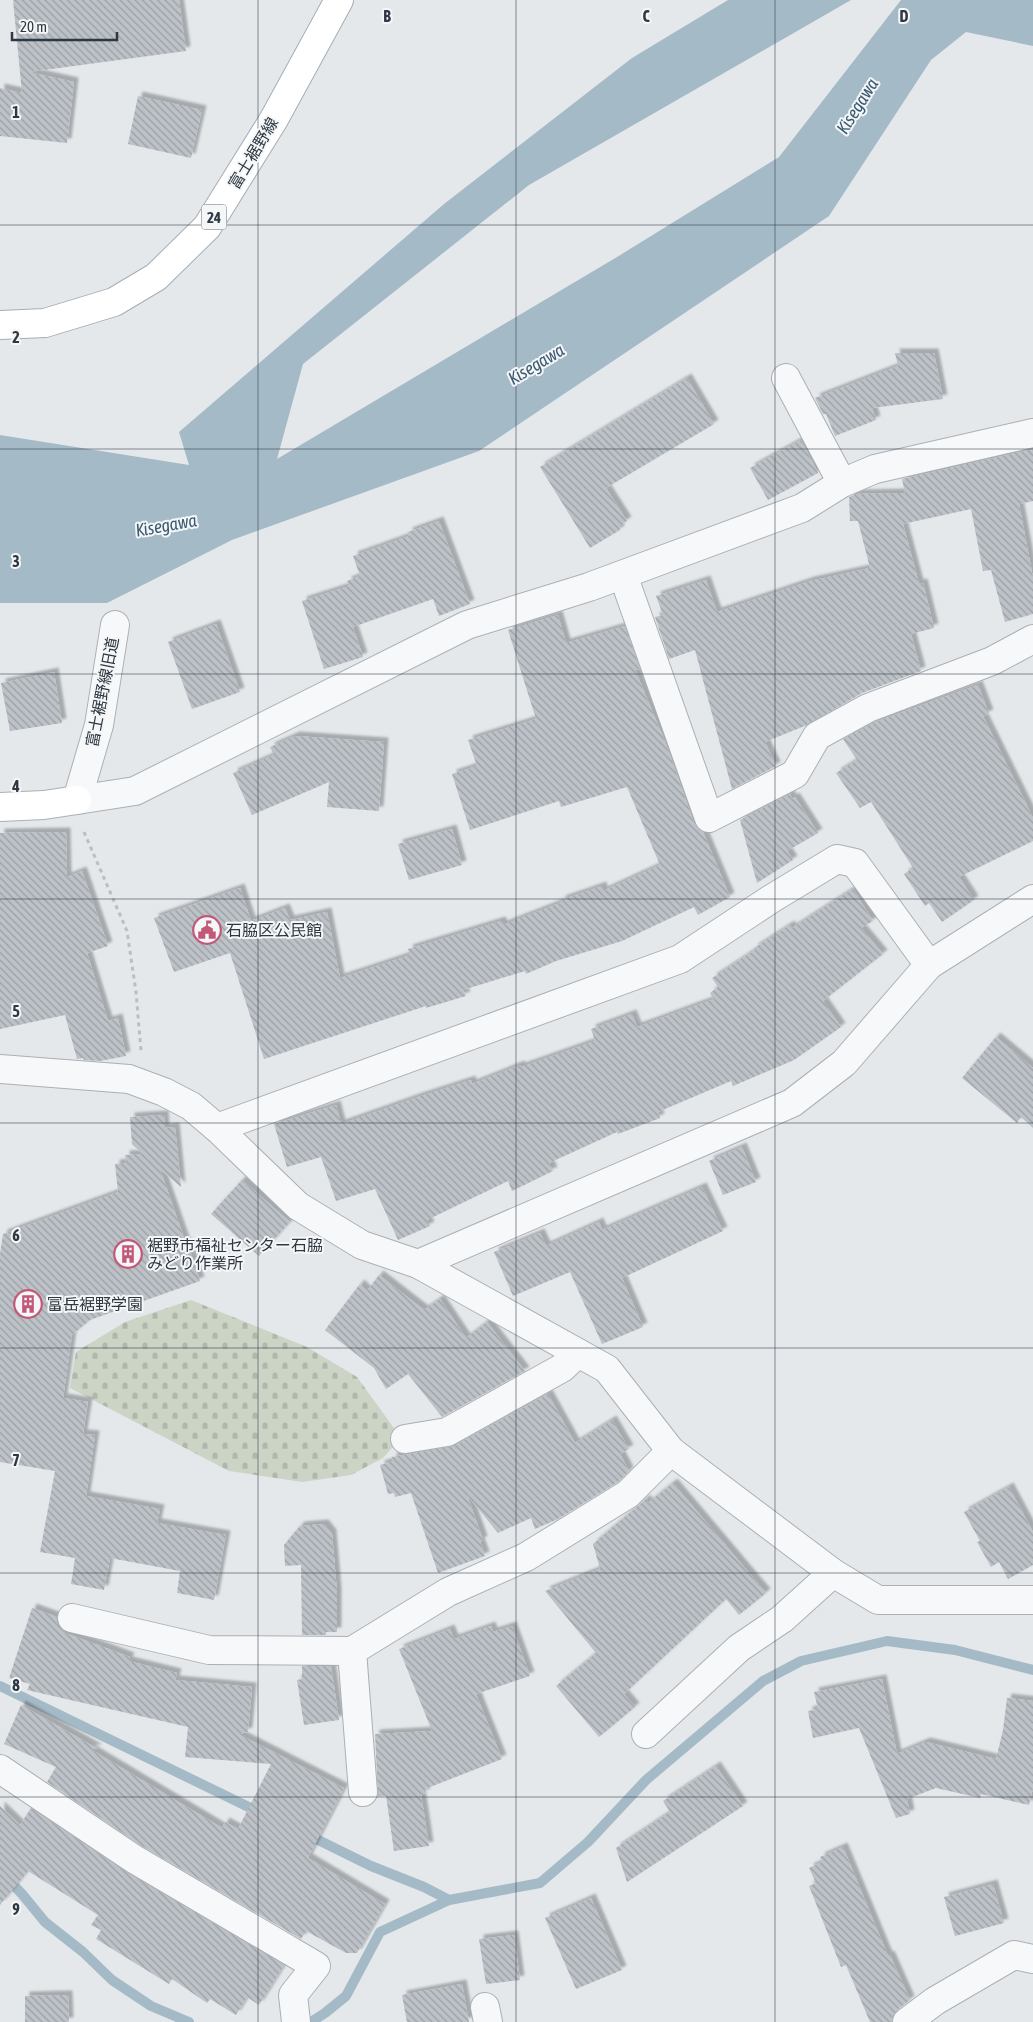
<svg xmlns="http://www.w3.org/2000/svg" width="1033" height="2022" viewBox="0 0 1033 2022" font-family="'Asap Condensed','Noto Sans JP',sans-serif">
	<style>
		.cemetery { fill: url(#cemetery-stones) }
		.water { fill: #a4bac7 }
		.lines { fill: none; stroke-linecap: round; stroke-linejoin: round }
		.stream { stroke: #a4bac7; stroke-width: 10 }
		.building { fill: url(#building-back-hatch); filter: url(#shadow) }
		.street-casing { stroke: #aab0b5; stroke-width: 30 }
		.secondary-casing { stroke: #aab0b5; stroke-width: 30 }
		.primary-casing { stroke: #a5aeb5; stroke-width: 30 }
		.path { stroke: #bbbec2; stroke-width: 3; stroke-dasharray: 4 4; stroke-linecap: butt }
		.street { stroke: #f7f8f9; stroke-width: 28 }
		.secondary { stroke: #fff; stroke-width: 28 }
		.primary { stroke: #fff; stroke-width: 28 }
		.grid { fill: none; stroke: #2e3842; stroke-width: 1; stroke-opacity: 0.55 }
		.labels { text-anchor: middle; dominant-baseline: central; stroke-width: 4; stroke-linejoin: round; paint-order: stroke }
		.shield { fill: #f4f6f8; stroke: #697179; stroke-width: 1 }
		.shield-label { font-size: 15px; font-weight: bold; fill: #2e3842 }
		.street-label { font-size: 16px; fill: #2e3842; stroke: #f4f6f8 }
		.poi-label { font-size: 16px; fill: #2e3842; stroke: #f4f6f8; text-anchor: start }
		.water-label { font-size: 18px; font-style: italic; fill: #3b5b72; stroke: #f4f6f8 }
		.grid-label { font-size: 16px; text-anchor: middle; font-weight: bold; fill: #2e3842; stroke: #f4f6f8; stroke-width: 4; stroke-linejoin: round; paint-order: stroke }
	</style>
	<defs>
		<pattern id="cemetery-stones" width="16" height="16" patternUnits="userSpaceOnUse" patternTransform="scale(1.25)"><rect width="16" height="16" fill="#ccd4c6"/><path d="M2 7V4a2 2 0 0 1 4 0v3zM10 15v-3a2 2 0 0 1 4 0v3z" fill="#b0b7ab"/></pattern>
		<pattern id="building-back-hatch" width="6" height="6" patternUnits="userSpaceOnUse" patternTransform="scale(1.25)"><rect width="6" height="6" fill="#bcc2c7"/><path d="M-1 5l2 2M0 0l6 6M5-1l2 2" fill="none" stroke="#999fa3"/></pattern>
		<filter id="shadow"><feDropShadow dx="4.5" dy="-4.5" stdDeviation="1" flood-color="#0004"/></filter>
	</defs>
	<rect width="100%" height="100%" fill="#e4e8eb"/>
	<!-- cemetery -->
	<path class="cemetery" d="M 191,1300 L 307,1347 L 357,1377 L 396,1431 L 397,1442 L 383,1458 L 351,1475 L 302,1482 L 229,1471 L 70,1388 L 76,1352 L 125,1322 Z"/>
	<!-- water -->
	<path class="water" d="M 728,0 L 851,0 L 529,185 L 303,364 L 277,459 L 617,257 L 779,157 L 901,0 L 1033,0 L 1033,46 L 966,32 L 931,60 L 829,216 L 479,451 L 232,540 L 107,603 L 0,603 L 0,435 L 189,465 L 179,432 L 444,204 L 632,58 Z"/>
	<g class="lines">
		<!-- stream -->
		<g class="stream">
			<path d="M 0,1686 L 261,1813"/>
			<path d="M 306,1834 L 371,1866 L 424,1887 L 449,1900 L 540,1883 L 588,1842 L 646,1780 L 763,1681 L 801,1661 L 887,1641 L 955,1650 L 1033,1670"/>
			<path d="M 0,1871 L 22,1894 L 45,1922 L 83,1952 L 112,1980 L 151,2006 L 189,2022"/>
			<path d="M 311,2022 L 325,2013 L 346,1996 L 380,1932 L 449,1900"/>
		</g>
	</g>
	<!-- building -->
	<g class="building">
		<path d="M 13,0 L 179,0 L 186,51 L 29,72 L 74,82 L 67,143 L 0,136 L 0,88 L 22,93 Z"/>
		<path d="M 138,96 L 202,110 L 191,158 L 128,144 Z"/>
		<path d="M 895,353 L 934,353 L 943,399 L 872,408 L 876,420 L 835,436 L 826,414 L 823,414 L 815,398 L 898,366 Z"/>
		<path d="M 687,378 L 714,424 L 606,488 L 627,521 L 619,526 L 620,530 L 590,548 L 540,467 Z"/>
		<path d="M 801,440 L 818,473 L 768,500 L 750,468 Z"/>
		<path d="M 1033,449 L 1033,501 L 1019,504 L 1033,578 L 1033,614 L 1005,622 L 991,570 L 983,571 L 971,509 L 903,524 L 919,584 L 923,583 L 934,628 L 911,634 L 921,671 L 862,693 L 807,725 L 765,742 L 776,766 L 732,789 L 695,650 L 669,659 L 655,617 L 663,615 L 656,596 L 706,580 L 717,612 L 810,581 L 870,568 L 858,521 L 850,521 L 849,497 L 856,494 L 905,493 L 902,479 Z"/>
		<path d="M 439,521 L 470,604 L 439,616 L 433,599 L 353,627 L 363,657 L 324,669 L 302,601 L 349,586 L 347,581 L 360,576 L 353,556 L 409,536 L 408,532 Z"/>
		<path d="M 558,615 L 566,643 L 625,626 L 640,669 L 635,670 L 666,744 L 694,823 L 699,830 L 703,832 L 730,897 L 698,915 L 694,907 L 622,941 L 556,961 L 526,974 L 525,971 L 463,990 L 466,996 L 426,1008 L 426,1006 L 264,1059 L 230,953 L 174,972 L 154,918 L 240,888 L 251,921 L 285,908 L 290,920 L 327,912 L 340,978 L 410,955 L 408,949 L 501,921 L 503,925 L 562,902 L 561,900 L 602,886 L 603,891 L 660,865 L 627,787 L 561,807 L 559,801 L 470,830 L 452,774 L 477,766 L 468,740 L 536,719 L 508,630 Z"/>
		<path d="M 216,624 L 240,692 L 192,709 L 168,642 Z"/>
		<path d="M 54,672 L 62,723 L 10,731 L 1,683 Z"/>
		<path d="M 978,685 L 989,714 L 983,716 L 1033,818 L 1033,841 L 959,877 L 974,900 L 942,922 L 929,903 L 925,906 L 904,874 L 913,868 L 871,802 L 860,808 L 836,773 L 857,760 L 843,739 L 875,722 Z"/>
		<path d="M 295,736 L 384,742 L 379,811 L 327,807 L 329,782 L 252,815 L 233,773 L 274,755 L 270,747 Z"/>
		<path d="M 790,794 L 792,799 L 795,797 L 818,833 L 787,851 L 793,860 L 757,883 L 740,820 Z"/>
		<path d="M 452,829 L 462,865 L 409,880 L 398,844 Z"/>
		<path d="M 66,832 L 67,877 L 82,871 L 108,946 L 87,953 L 108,1021 L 118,1018 L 126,1056 L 100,1061 L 84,1060 L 83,1058 L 77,1059 L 65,1015 L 0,1029 L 0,833 Z"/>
		<path d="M 853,889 L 873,921 L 861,928 L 883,954 L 823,1001 L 841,1027 L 794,1060 L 733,1086 L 731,1081 L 658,1112 L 660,1118 L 618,1134 L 617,1132 L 549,1163 L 553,1171 L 512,1191 L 508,1181 L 427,1220 L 430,1226 L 398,1240 L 375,1189 L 336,1201 L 321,1157 L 287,1167 L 274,1124 L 336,1105 L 341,1124 L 418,1097 L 471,1080 L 472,1084 L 520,1065 L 521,1067 L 595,1041 L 591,1029 L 632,1014 L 637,1027 L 714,999 L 710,993 L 718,987 L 712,978 L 755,950 L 754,948 L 790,925 L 792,928 Z"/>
		<path d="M 996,1037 L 1033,1068 L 1033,1128 L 1021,1117 L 1017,1123 L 962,1078 Z"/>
		<path d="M 164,1115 L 165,1128 L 175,1127 L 181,1187 L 160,1169 L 186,1244 L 187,1242 L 200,1281 L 90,1320 L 72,1335 L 63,1398 L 88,1402 L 83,1434 L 95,1435 L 86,1496 L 160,1509 L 157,1523 L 226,1535 L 214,1600 L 177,1593 L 180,1571 L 110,1558 L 104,1590 L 71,1584 L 75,1558 L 40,1552 L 55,1471 L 0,1462 L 0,1254 L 3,1234 L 118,1192 L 115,1164 L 126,1163 L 125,1155 L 143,1154 L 132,1144 L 130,1117 Z"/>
		<path d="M 742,1147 L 756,1182 L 723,1195 L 709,1161 Z"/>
		<path d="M 242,1180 L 290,1222 L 259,1256 L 211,1214 Z"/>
		<path d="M 702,1187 L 723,1231 L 622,1278 L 643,1327 L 602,1344 L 570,1272 L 513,1296 L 494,1252 L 540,1233 L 546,1246 L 599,1222 L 602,1230 Z"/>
		<path d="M 379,1275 L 424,1310 L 440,1299 L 466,1338 L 487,1322 L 525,1371 L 442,1417 L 408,1374 L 386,1389 L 374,1368 L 325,1330 L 360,1284 L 367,1291 Z"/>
		<path d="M 548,1394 L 575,1443 L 612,1420 L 629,1449 L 620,1454 L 629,1471 L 618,1482 L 558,1519 L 535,1529 L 531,1518 L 498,1533 L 467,1495 L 483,1540 L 480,1542 L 485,1556 L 438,1573 L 411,1493 L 395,1497 L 394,1493 L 388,1494 L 380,1465 L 393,1461 L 392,1457 L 454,1446 Z"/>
		<path d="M 673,1483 L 766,1593 L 739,1615 L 726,1599 L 624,1694 L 635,1707 L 599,1737 L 556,1686 L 596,1653 L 545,1591 L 600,1569 L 593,1544 L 646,1499 L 648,1503 Z"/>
		<path d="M 1009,1487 L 1033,1532 L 1033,1565 L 1008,1579 L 999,1562 L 991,1567 L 977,1542 L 980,1541 L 964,1512 Z"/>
		<path d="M 324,1524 L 332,1534 L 337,1592 L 337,1632 L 326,1632 L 326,1635 L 302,1635 L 301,1565 L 285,1566 L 284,1545 L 300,1526 Z"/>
		<path d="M 32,1608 L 57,1617 L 57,1623 L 65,1633 L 130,1657 L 128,1661 L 177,1673 L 175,1680 L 252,1687 L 248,1732 L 238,1734 L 344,1788 L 308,1858 L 385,1904 L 357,1953 L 346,1953 L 306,1931 L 301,1939 L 142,1846 L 47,1782 L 56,1767 L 4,1744 L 21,1705 L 98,1749 L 90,1749 L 222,1828 L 225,1822 L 238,1829 L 271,1764 L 185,1757 L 188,1727 L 27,1690 L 30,1684 L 9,1678 Z"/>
		<path d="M 491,1626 L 493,1632 L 512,1626 L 530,1676 L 476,1694 L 502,1759 L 425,1789 L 426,1793 L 421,1794 L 429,1846 L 394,1851 L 386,1796 L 378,1796 L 375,1734 L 432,1731 L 399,1649 L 450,1629 L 454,1639 Z"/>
		<path d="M 302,1666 L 331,1666 L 339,1720 L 304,1725 L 297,1680 L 302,1679 Z"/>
		<path d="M 882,1679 L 897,1754 L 926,1742 L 996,1759 L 1003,1730 L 1007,1698 L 1033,1701 L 1033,1788 L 1029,1805 L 981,1794 L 980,1798 L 936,1788 L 907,1799 L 910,1814 L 896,1818 L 859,1728 L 813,1738 L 808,1711 L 818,1709 L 814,1692 Z"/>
		<path d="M 716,1766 L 743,1806 L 627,1882 L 616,1848 L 670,1812 L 663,1801 Z"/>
		<path d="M 0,1806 L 20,1825 L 31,1808 L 126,1872 L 284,1965 L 259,2005 L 247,1997 L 236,2015 L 210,1999 L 207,2003 L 172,1979 L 169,1984 L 96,1939 L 101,1930 L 91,1925 L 98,1915 L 28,1871 L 0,1905 Z"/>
		<path d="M 843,1847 L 888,1956 L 890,1955 L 910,2000 L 897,2010 L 893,2015 L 892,2022 L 870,2022 L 846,1965 L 841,1967 L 809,1886 L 816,1883 L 809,1868 L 822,1862 L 820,1857 Z"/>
		<path d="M 993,1884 L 1004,1923 L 955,1936 L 944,1897 Z"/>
		<path d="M 591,1898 L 622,1970 L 576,1989 L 545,1918 Z"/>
		<path d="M 514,1935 L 520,1980 L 486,1984 L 479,1939 Z"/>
		<path d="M 462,1984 L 469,2022 L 407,2022 L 402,1995 Z"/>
		<path d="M 68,1995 L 69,2022 L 25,2022 L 25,1996 Z"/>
	</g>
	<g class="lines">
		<defs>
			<g id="street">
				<path d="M 786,378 L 842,483"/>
				<path d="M 623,575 L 709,818 L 795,774 L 817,736 L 868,708 L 992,661 L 1033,639"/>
				<path d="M 115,625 L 99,725 L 77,800 L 135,791 L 467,625 L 589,587 L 802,508 L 842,483 L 875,469 L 1033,433"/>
				<path d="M 0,1069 L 129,1079 L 164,1092 L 191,1106 L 217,1128 L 298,1206 L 362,1245 L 418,1264 L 607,1369 L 671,1451 L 833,1573 L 878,1600 L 1033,1600"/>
				<path d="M 217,1128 L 680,959 L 771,899 L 837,859 L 855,863 L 929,965"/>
				<path d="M 418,1264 L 792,1103 L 844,1063 L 929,965 L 1033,899"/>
				<path d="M 405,1439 L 447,1432 L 562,1368 L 578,1353"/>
				<path d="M 72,1618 L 209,1650 L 352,1651 L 448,1592 L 526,1557 L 628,1494 L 671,1451"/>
				<path d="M 352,1651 L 363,1792"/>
				<path d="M 646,1734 L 739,1648 L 782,1619 L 833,1573"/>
				<path d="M 0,1769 L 134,1859 L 316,1966 L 293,1995 L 296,2022"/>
				<path d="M 485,2007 L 488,2022"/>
				<path d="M 907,2022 L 935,2001 L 1014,1955 L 1033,1959"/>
			</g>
			<path id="secondary" d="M 0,807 L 44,805 L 77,800"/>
			<path id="primary" d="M 0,325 L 45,323 L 114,302 L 156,277 L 207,227 L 274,119 L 339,0"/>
		</defs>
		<!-- street casing -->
		<use href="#street" class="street-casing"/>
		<!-- secondary casing -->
		<use href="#secondary" class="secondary-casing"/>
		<!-- primary casing -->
		<use href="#primary" class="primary-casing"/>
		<!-- path -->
		<path class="path" d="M 84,832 L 127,931 L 136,992 L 141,1051"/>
		<!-- street -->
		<use href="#street" class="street"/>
		<!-- secondary -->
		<use href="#secondary" class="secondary"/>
		<!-- primary -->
		<use href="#primary" class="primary"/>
	</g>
	<!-- grid -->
	<path class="grid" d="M 258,0 L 258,2022M 516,0 L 516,2022M 775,0 L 775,2022M 0,225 L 1033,225M 0,449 L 1033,449M 0,674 L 1033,674M 0,899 L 1033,899M 0,1123 L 1033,1123M 0,1348 L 1033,1348M 0,1573 L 1033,1573M 0,1797 L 1033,1797"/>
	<!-- icons -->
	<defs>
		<symbol id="civic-ring" viewBox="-11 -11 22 22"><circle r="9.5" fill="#f4f6f8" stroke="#c25777" stroke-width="1.5"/><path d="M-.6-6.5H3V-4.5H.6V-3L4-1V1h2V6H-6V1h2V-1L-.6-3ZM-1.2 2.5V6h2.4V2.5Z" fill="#c25777"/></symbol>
		<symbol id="building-ring" viewBox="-11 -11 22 22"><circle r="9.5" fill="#f4f6f8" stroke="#c25777" stroke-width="1.5"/><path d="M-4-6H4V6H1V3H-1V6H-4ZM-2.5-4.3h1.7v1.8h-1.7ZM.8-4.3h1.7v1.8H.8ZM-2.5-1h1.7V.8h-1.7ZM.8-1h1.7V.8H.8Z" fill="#c25777"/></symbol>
	</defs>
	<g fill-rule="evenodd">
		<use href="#civic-ring" x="191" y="914" width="32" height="32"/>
		<use href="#building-ring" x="112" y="1238" width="32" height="32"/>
		<use href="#building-ring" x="12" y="1288" width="32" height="32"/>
	</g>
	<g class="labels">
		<!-- shield labels -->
		<rect class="shield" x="201.5" y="204.5" width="25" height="25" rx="4"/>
		<g class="shield-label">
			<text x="214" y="217">24</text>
		</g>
		<!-- street labels -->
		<g class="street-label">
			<text transform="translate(253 153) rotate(-59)">富士裾野線</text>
			<text transform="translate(102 692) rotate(-79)">富士裾野線旧道</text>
		</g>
		<!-- poi labels -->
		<g class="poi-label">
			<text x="226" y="930">石脇区公民館</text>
			<text x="147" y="1245">裾野市福祉センター石脇<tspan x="147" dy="18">みどり作業所</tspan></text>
			<text x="47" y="1304">富岳裾野学園</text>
		</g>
		<!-- water labels -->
		<g class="water-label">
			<text transform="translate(857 106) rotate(-58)">Kisegawa</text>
			<text transform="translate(536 364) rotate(-31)">Kisegawa</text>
			<text transform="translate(166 525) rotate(-10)">Kisegawa</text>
		</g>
	</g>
	<g class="grid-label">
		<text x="387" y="22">B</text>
		<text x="646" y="22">C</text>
		<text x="904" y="22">D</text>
		<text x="16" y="118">1</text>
		<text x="16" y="343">2</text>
		<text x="16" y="567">3</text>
		<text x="16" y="792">4</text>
		<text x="16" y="1017">5</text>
		<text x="16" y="1241">6</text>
		<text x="16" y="1466">7</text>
		<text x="16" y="1691">8</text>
		<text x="16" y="1915">9</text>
	</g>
	<!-- scale -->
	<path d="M12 32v8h105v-8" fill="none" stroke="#2e3842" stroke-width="2.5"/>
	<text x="20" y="32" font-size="15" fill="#2e3842" stroke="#f4f6f8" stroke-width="4" paint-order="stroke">20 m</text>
</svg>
